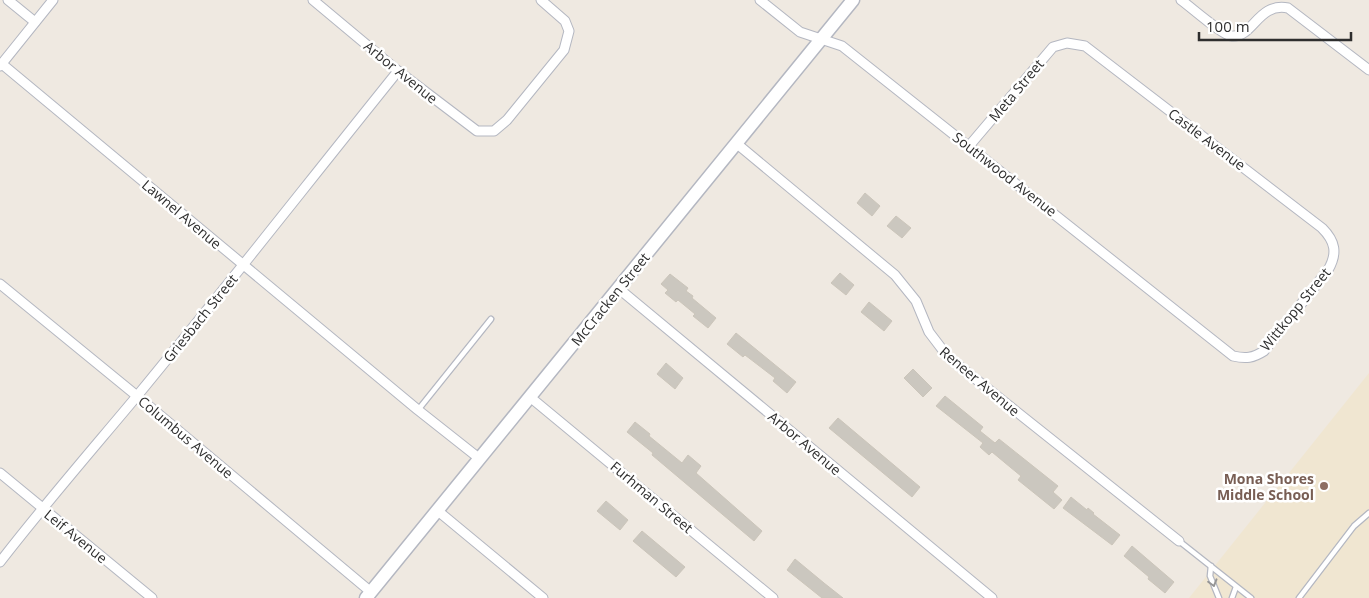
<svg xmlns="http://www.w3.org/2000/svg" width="1369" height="598" viewBox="0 0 1369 598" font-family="'Open Sans',sans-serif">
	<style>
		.education { fill: #f0e6d1 }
		.building { fill: #cbc7bf; stroke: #cbc5ba }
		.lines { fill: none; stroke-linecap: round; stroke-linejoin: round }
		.lane-casing { stroke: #b4b7c1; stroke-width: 7 }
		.street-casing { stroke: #b4b7c1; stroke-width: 11 }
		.secondary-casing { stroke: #b4b7c1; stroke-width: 15 }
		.lane { stroke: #fff; stroke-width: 4.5 }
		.street { stroke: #fff; stroke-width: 9 }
		.secondary { stroke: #fff; stroke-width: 12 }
		.oneway { stroke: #969696 }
		.education-dot { fill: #8d6e63; stroke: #fff; stroke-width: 2 }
		.labels { text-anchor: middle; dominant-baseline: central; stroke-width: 5; stroke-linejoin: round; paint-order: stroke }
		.street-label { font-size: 14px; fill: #2e2e2e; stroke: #fff }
		.education-label { font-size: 14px; font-weight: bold; fill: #785e54; stroke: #fff; text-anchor: end }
	</style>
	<rect width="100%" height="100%" fill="#efe9e1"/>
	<!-- education -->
	<path class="education" d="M 1369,373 L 1369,598 L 1189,598 Z"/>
	<!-- building -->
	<g class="building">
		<path d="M 865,193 L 880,206 L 872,216 L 857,203 Z"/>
		<path d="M 896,216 L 911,228 L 902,238 L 887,226 Z"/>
		<path d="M 840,273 L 854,285 L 846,295 L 831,283 Z"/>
		<path d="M 670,274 L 688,288 L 686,291 L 693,296 L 692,298 L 716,318 L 708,328 L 693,316 L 695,314 L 678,300 L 676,302 L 665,293 L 668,290 L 661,284 Z"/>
		<path d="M 869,302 L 892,321 L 884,331 L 861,312 Z"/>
		<path d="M 736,333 L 796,382 L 787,393 L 773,381 L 775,378 L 745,355 L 743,357 L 727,344 Z"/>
		<path d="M 666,363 L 683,378 L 675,389 L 657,374 Z"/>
		<path d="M 913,369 L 932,388 L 923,397 L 904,378 Z"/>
		<path d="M 945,396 L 983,427 L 980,431 L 995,443 L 999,439 L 1058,486 L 1053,492 L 1062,500 L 1054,509 L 1018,480 L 1021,476 L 1010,467 L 992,452 L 989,455 L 980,447 L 983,443 L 936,406 Z"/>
		<path d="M 838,418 L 920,487 L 912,497 L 829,428 Z"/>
		<path d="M 635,422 L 650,434 L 649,436 L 682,463 L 688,455 L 701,466 L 696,473 L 762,531 L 754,541 L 652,455 L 653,453 L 627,432 Z"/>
		<path d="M 1071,497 L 1087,510 L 1088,508 L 1094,513 L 1093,514 L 1120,535 L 1112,545 L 1063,508 Z"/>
		<path d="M 606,501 L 628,520 L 620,530 L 597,511 Z"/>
		<path d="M 642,531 L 685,567 L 676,577 L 633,541 Z"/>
		<path d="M 1132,546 L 1174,582 L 1165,593 L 1148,579 L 1149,577 L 1124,556 Z"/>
		<path d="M 795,559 L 824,583 L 843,598 L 822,598 L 787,570 Z"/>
	</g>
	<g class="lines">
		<defs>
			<g id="lane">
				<path d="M 418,410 L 491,319"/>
				<path d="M 1179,541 L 1251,598"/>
				<path d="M 1211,566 L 1210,576 L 1219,598"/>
				<path d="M 1232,598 L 1236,587"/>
				<path d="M 1299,598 L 1354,526 L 1369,513"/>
			</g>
			<g id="street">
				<path d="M 8,0 L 35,22"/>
				<path d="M 313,0 L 398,71 L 477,131 L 494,131 L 507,120 L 564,50 L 569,31 L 565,21 L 541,0"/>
				<path d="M 760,0 L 800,32 L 842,46 L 1233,356 C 1246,359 1253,358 1264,351 L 1328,270 C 1338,253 1335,241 1322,228 L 1085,46 L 1067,43 L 1053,47 L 969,146"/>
				<path d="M 1181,0 C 1191,7 1222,35 1232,36 C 1253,38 1258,2 1288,8 L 1369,70"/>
				<path d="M 2,64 L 418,410 L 480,459"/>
				<path d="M 0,66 L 53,0"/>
				<path d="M 736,143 L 895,275 L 916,301 L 929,332 L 948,357 L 1179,541"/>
				<path d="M 0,284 L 137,396 L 371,592"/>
				<path d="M 618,288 L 992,598"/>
				<path d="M 530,397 L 773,598"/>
				<path d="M 0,473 L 152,598"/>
				<path d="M 438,511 L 543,598"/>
				<path d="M 0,562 C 44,505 91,451 137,396 C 225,289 311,179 398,71"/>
			</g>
			<path id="secondary" d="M 366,598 L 853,0"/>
		</defs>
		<!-- lane casing -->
		<use href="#lane" class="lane-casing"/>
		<!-- street casing -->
		<use href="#street" class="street-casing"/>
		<!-- secondary casing -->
		<use href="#secondary" class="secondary-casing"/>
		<!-- lane -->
		<use href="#lane" class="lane"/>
		<!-- street -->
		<use href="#street" class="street"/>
		<!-- secondary -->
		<use href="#secondary" class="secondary"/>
	</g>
	<!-- one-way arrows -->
	<defs><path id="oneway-chevron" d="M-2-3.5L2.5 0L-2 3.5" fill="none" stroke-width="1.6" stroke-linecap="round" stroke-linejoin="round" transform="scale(1.25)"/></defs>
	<use class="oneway" href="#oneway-chevron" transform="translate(1213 583) rotate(74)"/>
	<!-- markers -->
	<circle class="education-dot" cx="1324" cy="486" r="5"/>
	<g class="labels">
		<!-- street labels -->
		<g class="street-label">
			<text transform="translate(401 72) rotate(39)">Arbor Avenue</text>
			<text transform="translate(1016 90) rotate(-50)">Meta Street</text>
			<text transform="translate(1207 139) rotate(37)">Castle Avenue</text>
			<text transform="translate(1005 174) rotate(38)">Southwood Avenue</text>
			<text transform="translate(182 214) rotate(40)">Lawnel Avenue</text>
			<text transform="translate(610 299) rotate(-51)">McCracken Street</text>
			<text transform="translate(1295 309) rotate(-51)">Wittkopp Street</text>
			<text transform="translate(200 318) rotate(-51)">Griesbach Street</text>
			<text transform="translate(980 381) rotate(40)">Reneer Avenue</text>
			<text transform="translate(186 437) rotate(40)">Columbus Avenue</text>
			<text transform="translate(805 443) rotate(40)">Arbor Avenue</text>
			<text transform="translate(652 497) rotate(40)">Furhman Street</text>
			<text transform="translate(76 536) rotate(39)">Leif Avenue</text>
		</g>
		<!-- education labels -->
		<g class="education-label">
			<text x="1314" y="478">Mona Shores<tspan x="1314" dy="16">Middle School</tspan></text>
		</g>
	</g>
	<!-- scale -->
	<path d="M1199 32v8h152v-8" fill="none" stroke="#2e2e2e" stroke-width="2.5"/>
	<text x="1206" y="32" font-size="15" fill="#2e2e2e" stroke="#ffffff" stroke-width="4" paint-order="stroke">100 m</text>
</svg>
